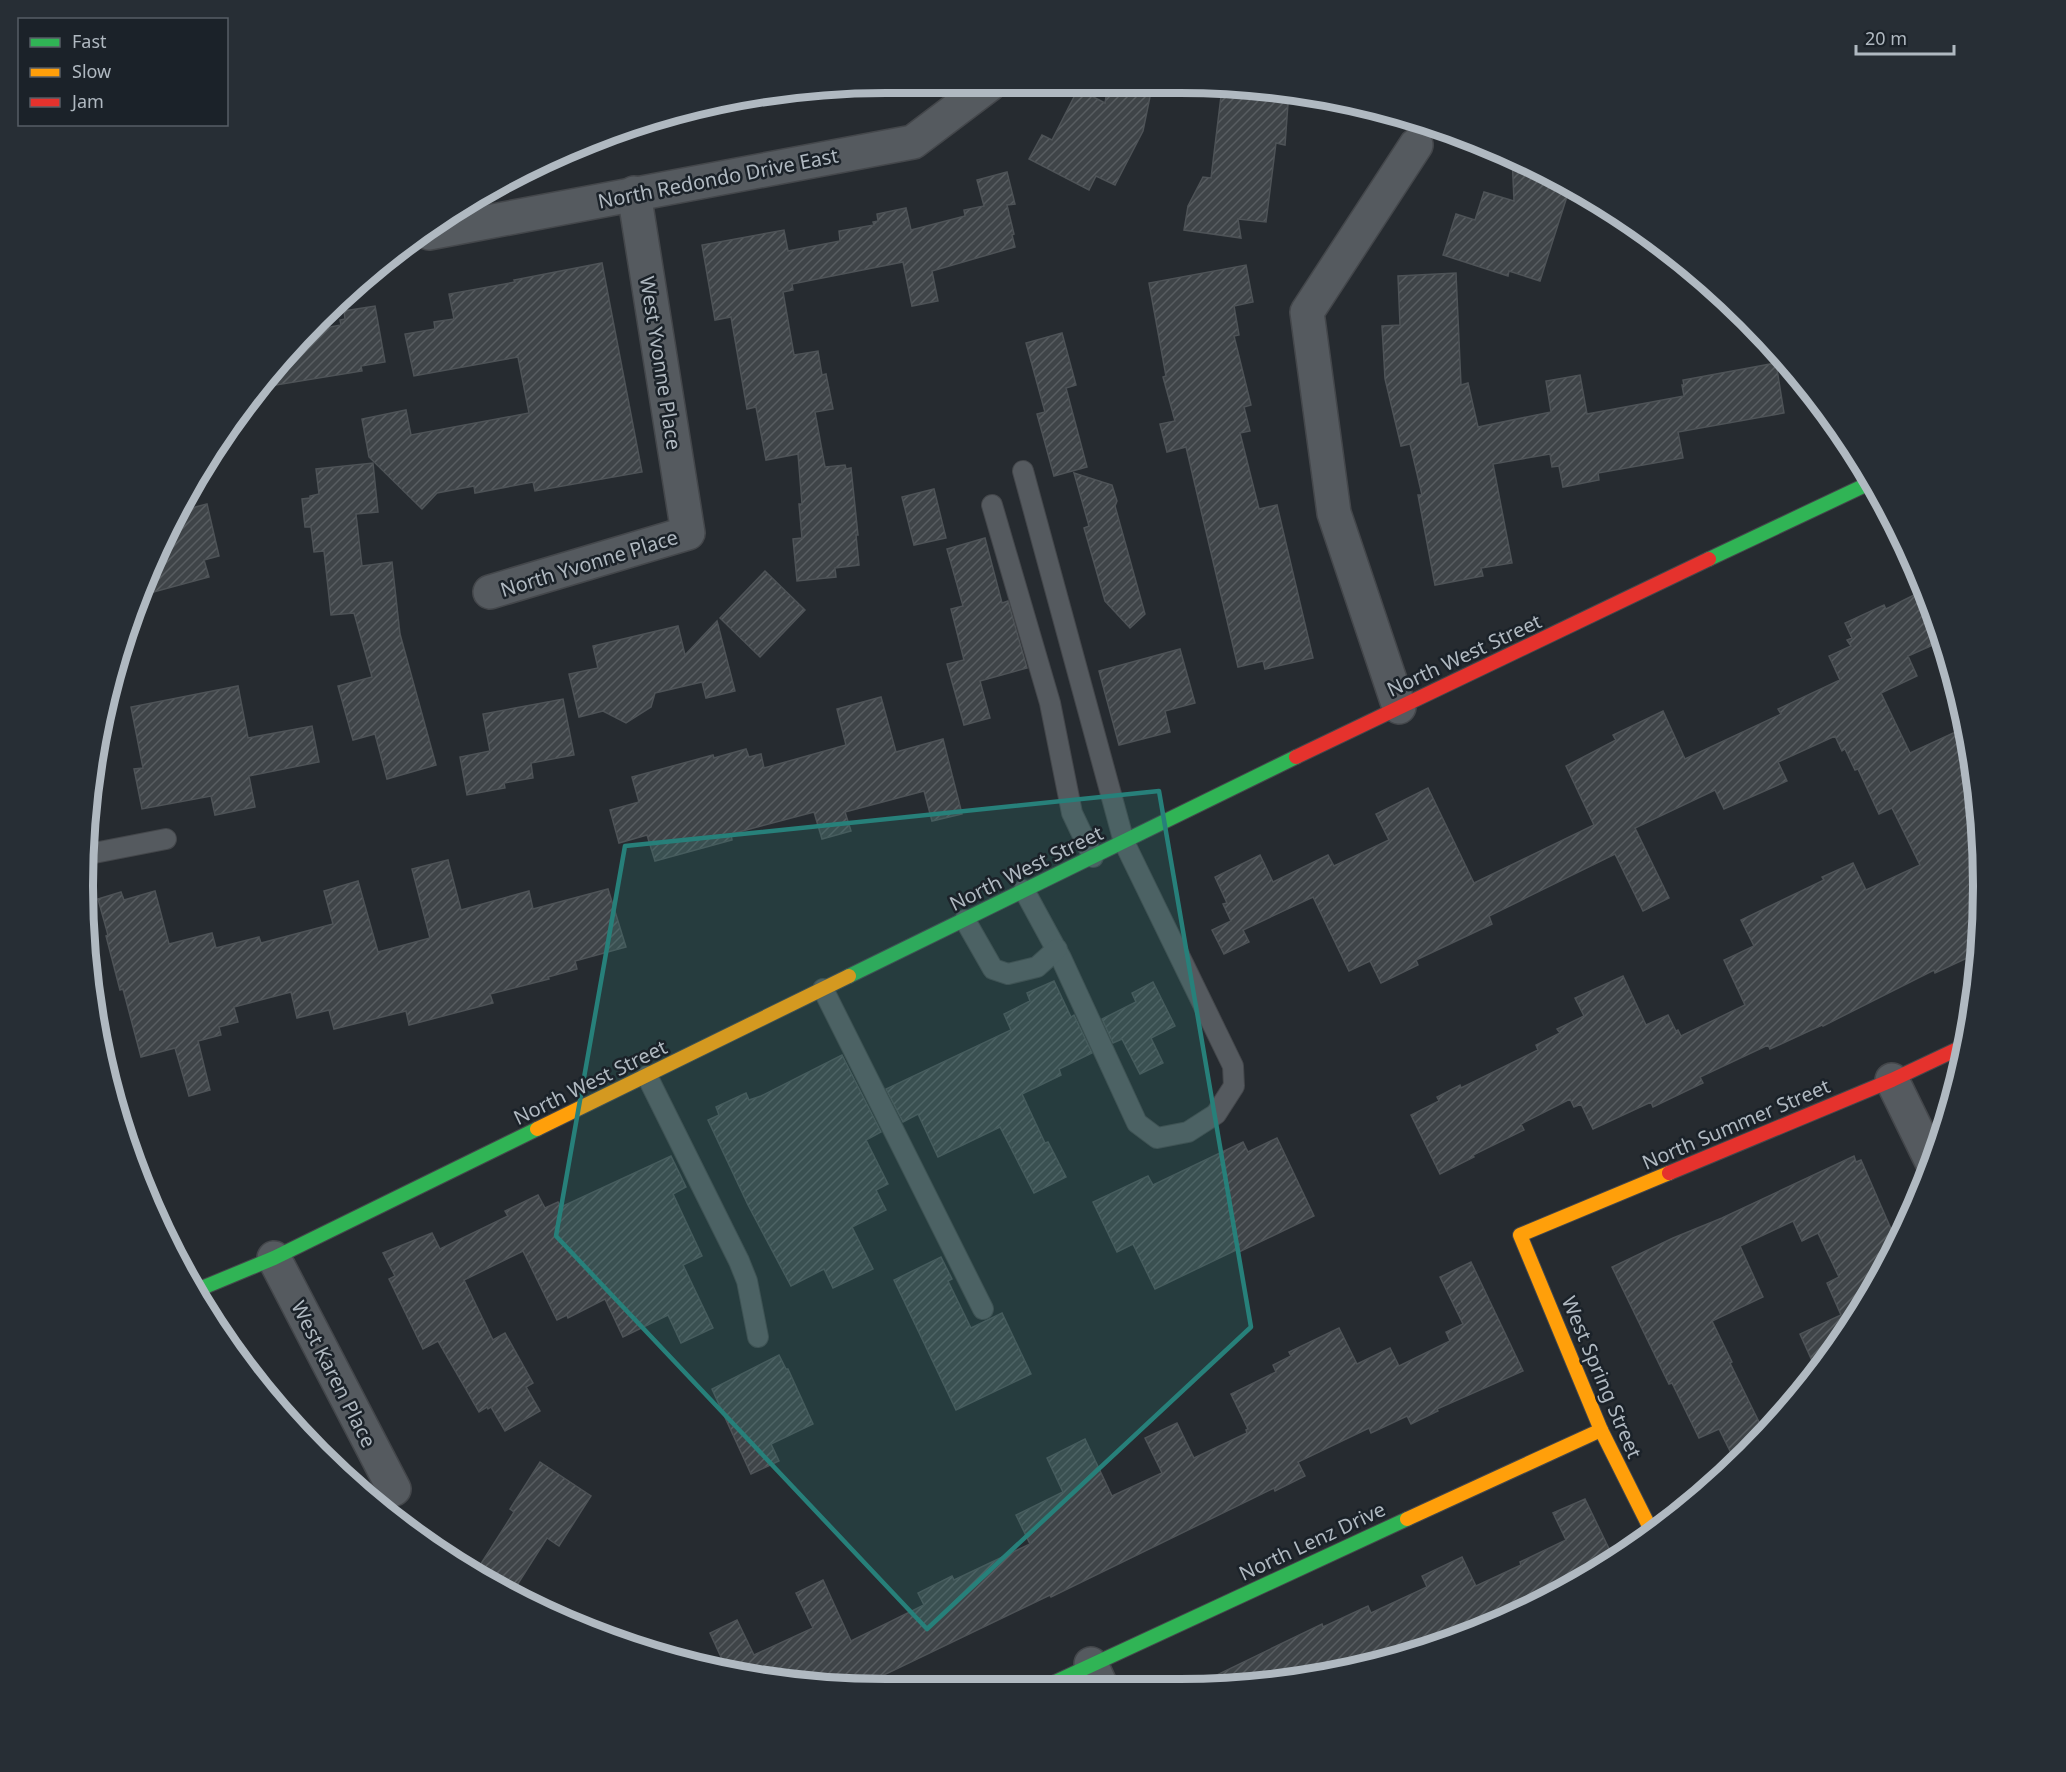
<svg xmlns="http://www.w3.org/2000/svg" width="2066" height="1772" viewBox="0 0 2066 1772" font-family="'Noto Sans',sans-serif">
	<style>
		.building { fill: url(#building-hatch); stroke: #4e5357; stroke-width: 1.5 }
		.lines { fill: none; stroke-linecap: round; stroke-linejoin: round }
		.lane-casing { stroke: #44474b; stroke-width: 22 }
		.street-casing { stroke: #44474b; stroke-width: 36 }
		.fast-casing { stroke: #44474b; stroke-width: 16 }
		.slow-casing { stroke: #44474b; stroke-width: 16 }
		.jam-casing { stroke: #44474b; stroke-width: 16 }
		.lane { stroke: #555a5f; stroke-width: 20 }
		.street { stroke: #555a5f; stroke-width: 33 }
		.fast { stroke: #30b455; stroke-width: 14 }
		.slow { stroke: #ff9f0a; stroke-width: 14 }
		.jam { stroke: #e5322d; stroke-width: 14 }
		.marked { fill: #27807a; fill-opacity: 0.2; stroke: #27807a; stroke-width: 4.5; stroke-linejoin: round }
		.labels { text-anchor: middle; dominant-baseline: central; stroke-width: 5; stroke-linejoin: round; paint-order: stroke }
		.street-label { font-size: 20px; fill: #b0b9c1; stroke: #1b2229 }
		.rim { fill: none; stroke: #b0b9c1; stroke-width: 8 }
	</style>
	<defs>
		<pattern id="building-hatch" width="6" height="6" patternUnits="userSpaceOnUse" patternTransform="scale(1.5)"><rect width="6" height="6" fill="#3f4448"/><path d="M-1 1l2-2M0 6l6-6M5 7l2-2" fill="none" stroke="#585d61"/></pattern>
	</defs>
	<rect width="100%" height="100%" fill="#262b30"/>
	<!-- building -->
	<g class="building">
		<path d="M 1108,86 L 1152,87 L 1143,131 L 1115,185 L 1096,176 L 1089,190 L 1029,159 L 1042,135 L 1052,140 L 1078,89 L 1105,103 Z"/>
		<path d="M 1222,88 L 1289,90 L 1285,145 L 1276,143 L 1266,222 L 1238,219 L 1241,238 L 1184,230 L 1188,206 L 1203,177 L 1211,178 Z"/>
		<path d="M 1512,156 L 1536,166 L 1570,187 L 1540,281 L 1509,271 L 1508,276 L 1443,255 L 1456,214 L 1475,220 L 1484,192 L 1514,201 Z"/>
		<path d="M 1007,172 L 1015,204 L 1007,205 L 1014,234 L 1012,235 L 1015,247 L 932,271 L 938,301 L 912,306 L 903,262 L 792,284 L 793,290 L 783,292 L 794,355 L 818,351 L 822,375 L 826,374 L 833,409 L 815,412 L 825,467 L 845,465 L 846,469 L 851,468 L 858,535 L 856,535 L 859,565 L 835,568 L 836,577 L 797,581 L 793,539 L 802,538 L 799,504 L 802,504 L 798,454 L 766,460 L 756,407 L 747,409 L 731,317 L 715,320 L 702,245 L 784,230 L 788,251 L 840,241 L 839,231 L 874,225 L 873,222 L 878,221 L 877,214 L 906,208 L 911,230 L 965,216 L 964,210 L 984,206 L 977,180 Z"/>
		<path d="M 602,263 L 642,472 L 535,491 L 533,482 L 475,493 L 474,486 L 437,493 L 422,509 L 369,457 L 362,419 L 406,410 L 411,435 L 529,413 L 518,357 L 414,376 L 405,334 L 435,329 L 434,322 L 454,319 L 449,294 L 515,282 L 514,280 Z"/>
		<path d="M 1246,265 L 1253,302 L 1234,306 L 1239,335 L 1234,336 L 1251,405 L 1244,407 L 1250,431 L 1240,433 L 1259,509 L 1277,505 L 1313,658 L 1265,669 L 1263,661 L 1238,667 L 1186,447 L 1167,452 L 1160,424 L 1175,421 L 1163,377 L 1166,376 L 1149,283 Z"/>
		<path d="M 1456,273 L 1461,385 L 1468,383 L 1478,427 L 1551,412 L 1546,381 L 1580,375 L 1587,414 L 1684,396 L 1682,385 L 1684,385 L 1683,380 L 1776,363 L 1784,413 L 1678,432 L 1683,458 L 1598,473 L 1599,480 L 1563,487 L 1559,466 L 1552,467 L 1550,454 L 1493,464 L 1512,563 L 1481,568 L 1483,576 L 1435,585 L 1418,495 L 1422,495 L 1410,444 L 1401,446 L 1385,379 L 1382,326 L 1400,325 L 1398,276 Z"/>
		<path d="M 375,306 L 385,362 L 361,366 L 362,371 L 264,387 L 314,330 L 341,325 L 340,320 L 345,319 L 344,311 Z"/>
		<path d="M 1062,333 L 1076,385 L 1066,388 L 1087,467 L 1054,476 L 1037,414 L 1045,412 L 1026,343 Z"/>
		<path d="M 373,463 L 378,512 L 356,514 L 362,566 L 392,562 L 400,634 L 436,765 L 387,779 L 375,734 L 353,740 L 338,686 L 372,677 L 354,613 L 331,615 L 324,551 L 314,552 L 311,527 L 305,527 L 302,499 L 310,498 L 310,496 L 319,494 L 316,469 Z"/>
		<path d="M 1074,473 L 1112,485 L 1117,501 L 1115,506 L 1145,614 L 1130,628 L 1105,601 L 1084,528 L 1089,526 Z"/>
		<path d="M 934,489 L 946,538 L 914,545 L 902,497 Z"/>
		<path d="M 207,504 L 219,556 L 204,560 L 209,577 L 139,596 L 144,579 L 180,511 Z"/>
		<path d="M 985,538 L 1002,603 L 1008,601 L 1027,668 L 980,681 L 990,718 L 964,725 L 947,664 L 964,660 L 951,609 L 963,606 L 947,549 Z"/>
		<path d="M 765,571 L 805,610 L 760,657 L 720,618 Z"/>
		<path d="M 1924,590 L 1941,627 L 1944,640 L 1908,656 L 1917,676 L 1881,693 L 1910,753 L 1964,728 L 1977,781 L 1982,938 L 1980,952 L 1935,973 L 1934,970 L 1823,1026 L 1822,1025 L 1770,1049 L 1768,1045 L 1700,1077 L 1703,1083 L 1653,1107 L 1651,1102 L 1593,1129 L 1581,1104 L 1574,1107 L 1570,1099 L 1521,1124 L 1524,1130 L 1473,1155 L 1474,1157 L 1440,1174 L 1411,1115 L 1439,1101 L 1437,1097 L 1460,1085 L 1461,1088 L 1538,1050 L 1536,1045 L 1560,1033 L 1557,1029 L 1584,1016 L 1575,998 L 1623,976 L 1646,1025 L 1668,1015 L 1676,1031 L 1678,1030 L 1681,1036 L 1745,1005 L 1724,960 L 1754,946 L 1741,920 L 1824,880 L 1822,877 L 1853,863 L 1866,890 L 1920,865 L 1892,808 L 1879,814 L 1858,769 L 1855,770 L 1845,749 L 1842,751 L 1835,736 L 1778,762 L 1787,781 L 1724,809 L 1715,790 L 1635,828 L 1669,898 L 1643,911 L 1615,854 L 1489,916 L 1492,924 L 1416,960 L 1418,965 L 1381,983 L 1370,961 L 1349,971 L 1313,897 L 1243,930 L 1249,942 L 1224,954 L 1212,930 L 1231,921 L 1223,904 L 1227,903 L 1215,877 L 1260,855 L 1273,882 L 1328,855 L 1334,866 L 1389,840 L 1376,814 L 1428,788 L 1474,883 L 1594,825 L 1566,766 L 1616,740 L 1613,735 L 1663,711 L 1685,759 L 1781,714 L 1778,709 L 1840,680 L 1829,656 L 1851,646 L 1847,640 L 1852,638 L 1845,623 L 1884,605 L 1886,609 Z"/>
		<path d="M 717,621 L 735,691 L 706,698 L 702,682 L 655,693 L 651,707 L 626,723 L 603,711 L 579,717 L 569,674 L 598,668 L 593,646 L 678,626 L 685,655 Z"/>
		<path d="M 1180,649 L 1195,703 L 1165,711 L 1170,732 L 1119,745 L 1099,671 Z"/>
		<path d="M 238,686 L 248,738 L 312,726 L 319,762 L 249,776 L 255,807 L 215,815 L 211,796 L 142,809 L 134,769 L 143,768 L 131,707 Z"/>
		<path d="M 881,697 L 896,752 L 943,739 L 962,814 L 932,821 L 924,791 L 845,812 L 851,831 L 822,839 L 814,812 L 731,834 L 732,840 L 655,861 L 647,835 L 619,843 L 610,810 L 639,802 L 632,777 L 713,755 L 714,758 L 746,749 L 749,757 L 761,754 L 764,768 L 846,745 L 837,709 Z"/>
		<path d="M 563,699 L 574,755 L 531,763 L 533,778 L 504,783 L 505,788 L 467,795 L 460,757 L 490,751 L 483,714 Z"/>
		<path d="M 448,860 L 461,910 L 529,891 L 533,909 L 608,889 L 626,947 L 575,961 L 577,969 L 548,977 L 549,979 L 490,994 L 493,1003 L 409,1025 L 406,1011 L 334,1029 L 329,1010 L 297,1018 L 291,992 L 234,1007 L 238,1022 L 219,1027 L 221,1035 L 198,1041 L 210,1090 L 189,1096 L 175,1048 L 141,1057 L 123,989 L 120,990 L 106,936 L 108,935 L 98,899 L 121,892 L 124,900 L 155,891 L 169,944 L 212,933 L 216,948 L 259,937 L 261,943 L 333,924 L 324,891 L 358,881 L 378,952 L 430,938 L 412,869 Z"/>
		<path d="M 1054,981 L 1071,1017 L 1074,1015 L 1092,1053 L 1059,1069 L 1061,1075 L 1022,1094 L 1045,1143 L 1048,1142 L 1066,1177 L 1034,1193 L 1000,1127 L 938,1157 L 918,1114 L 903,1122 L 886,1089 L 1011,1030 L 1004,1014 L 1030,1001 L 1027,993 Z"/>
		<path d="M 1153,982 L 1175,1026 L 1151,1038 L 1163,1063 L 1140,1074 L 1122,1039 L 1113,1043 L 1102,1019 L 1136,1002 L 1132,993 Z"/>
		<path d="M 842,1055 L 881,1132 L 866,1140 L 888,1184 L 876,1190 L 886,1210 L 852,1227 L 873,1269 L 833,1288 L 824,1269 L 791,1286 L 748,1205 L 708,1120 L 719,1115 L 716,1107 L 746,1093 L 749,1100 L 761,1096 Z"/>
		<path d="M 1277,1138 L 1314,1216 L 1239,1252 L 1238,1249 L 1155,1289 L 1133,1244 L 1117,1252 L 1093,1202 L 1148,1176 L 1153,1185 L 1243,1142 L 1248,1152 Z"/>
		<path d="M 671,1156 L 686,1187 L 673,1194 L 702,1256 L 683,1265 L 713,1328 L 681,1343 L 668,1315 L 623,1337 L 605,1299 L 568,1318 L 567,1315 L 557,1320 L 523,1251 L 464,1280 L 493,1340 L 505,1333 L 533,1383 L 526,1387 L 540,1411 L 505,1431 L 491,1407 L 488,1409 L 487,1407 L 479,1412 L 438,1341 L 423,1349 L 389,1279 L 395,1276 L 383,1253 L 432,1233 L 440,1249 L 508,1216 L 505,1211 L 538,1195 L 545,1208 L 558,1202 L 561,1207 Z"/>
		<path d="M 1854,1156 L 1856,1162 L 1861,1160 L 1898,1245 L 1818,1374 L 1800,1334 L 1841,1315 L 1827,1283 L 1839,1277 L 1818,1233 L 1802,1241 L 1793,1221 L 1740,1246 L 1763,1297 L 1712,1321 L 1732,1362 L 1730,1363 L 1764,1432 L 1736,1463 L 1719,1429 L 1699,1438 L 1672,1383 L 1669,1384 L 1612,1267 L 1673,1238 L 1722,1218 Z"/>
		<path d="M 941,1257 L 952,1279 L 948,1281 L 971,1328 L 1002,1313 L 1031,1374 L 956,1410 L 894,1280 Z"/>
		<path d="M 1471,1262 L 1523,1371 L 1437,1409 L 1438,1411 L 1411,1424 L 1407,1416 L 1371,1433 L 1369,1428 L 1298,1462 L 1305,1476 L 1275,1491 L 1274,1488 L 1051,1597 L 1050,1595 L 859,1687 L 730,1674 L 720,1671 L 726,1668 L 710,1633 L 737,1620 L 754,1655 L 813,1628 L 796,1593 L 823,1580 L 851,1641 L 924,1605 L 918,1593 L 952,1576 L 954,1580 L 1030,1544 L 1016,1515 L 1063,1492 L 1047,1458 L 1085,1439 L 1112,1496 L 1162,1473 L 1145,1438 L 1177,1423 L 1194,1458 L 1247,1433 L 1246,1430 L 1248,1429 L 1231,1394 L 1276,1372 L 1273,1365 L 1291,1356 L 1289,1352 L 1339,1328 L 1357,1364 L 1390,1348 L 1399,1366 L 1450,1341 L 1446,1332 L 1463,1324 L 1440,1277 Z"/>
		<path d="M 779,1355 L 786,1369 L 788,1369 L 813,1424 L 771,1444 L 779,1461 L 751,1474 L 712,1389 Z"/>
		<path d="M 540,1462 L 591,1496 L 559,1546 L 547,1538 L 512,1593 L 475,1573 L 514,1512 L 510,1509 Z"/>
		<path d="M 1585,1499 L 1614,1559 L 1582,1582 L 1439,1647 L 1233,1688 L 1195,1688 L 1194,1686 L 1322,1624 L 1323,1627 L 1368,1606 L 1371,1613 L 1427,1587 L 1422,1576 L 1462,1557 L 1476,1586 L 1521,1565 L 1520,1562 L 1566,1540 L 1553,1513 Z"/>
	</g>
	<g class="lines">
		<defs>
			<g id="lane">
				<path d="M 1023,471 L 1124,842 L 1233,1066 L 1234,1086 L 1216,1114 L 1188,1132 L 1157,1138 L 1137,1123 L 1061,958 L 1024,890"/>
				<path d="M 992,505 L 1050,703 L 1072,813 L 1093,857"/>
				<path d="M 89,854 L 166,839"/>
				<path d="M 965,920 L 993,969 L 1008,974 L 1037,967 L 1057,949"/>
				<path d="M 823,989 L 983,1309"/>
				<path d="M 647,1076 L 739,1261 L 747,1281 L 758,1337"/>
			</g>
			<g id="street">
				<path d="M 429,233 L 913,142 L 990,84"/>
				<path d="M 490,592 L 688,533 L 634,193"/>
				<path d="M 1399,707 L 1334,513 L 1307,312 L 1416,145"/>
				<path d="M 1892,1080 L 1931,1160"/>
				<path d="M 274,1258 L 394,1489"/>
				<path d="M 1091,1664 L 1102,1688"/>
			</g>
			<g id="fast">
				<path d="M 1709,559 L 1874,481"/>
				<path d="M 849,976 L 1296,757"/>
				<path d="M 197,1290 L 274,1258 L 537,1129"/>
				<path d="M 1040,1689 L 1407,1519"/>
			</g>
			<g id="slow">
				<path d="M 537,1129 L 849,976"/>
				<path d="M 1407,1519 L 1601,1430"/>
				<path d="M 1652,1532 L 1601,1430 L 1520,1235 L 1669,1173"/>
			</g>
			<g id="jam">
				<path d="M 1296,757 L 1709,559"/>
				<path d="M 1669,1173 L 1892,1080 L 1964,1046"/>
			</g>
		</defs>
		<!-- lane casing -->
		<use href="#lane" class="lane-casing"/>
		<!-- street casing -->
		<use href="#street" class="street-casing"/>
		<!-- fast casing -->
		<use href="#fast" class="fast-casing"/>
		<!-- slow casing -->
		<use href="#slow" class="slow-casing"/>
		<!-- jam casing -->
		<use href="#jam" class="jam-casing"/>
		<!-- lane -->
		<use href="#lane" class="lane"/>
		<!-- street -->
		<use href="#street" class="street"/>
		<!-- fast -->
		<use href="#fast" class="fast"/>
		<!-- slow -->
		<use href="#slow" class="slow"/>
		<!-- jam -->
		<use href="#jam" class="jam"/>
	</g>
	<!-- marked area -->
	<path class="marked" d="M 1159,791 L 1251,1327 L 927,1629 L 556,1236 L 625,846 Z"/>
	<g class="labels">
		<!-- street labels -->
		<g class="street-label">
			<text transform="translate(718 178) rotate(-11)">North Redondo Drive East</text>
			<text transform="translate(661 363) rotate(81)">West Yvonne Place</text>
			<text transform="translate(589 563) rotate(-17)">North Yvonne Place</text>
			<text transform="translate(1464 655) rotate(-25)">North West Street</text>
			<text transform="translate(1026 868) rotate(-26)">North West Street</text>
			<text transform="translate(590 1082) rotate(-26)">North West Street</text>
			<text transform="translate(1736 1124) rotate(-23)">North Summer Street</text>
			<text transform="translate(334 1374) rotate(63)">West Karen Place</text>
			<text transform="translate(1602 1377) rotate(67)">West Spring Street</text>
			<text transform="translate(1312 1541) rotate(-25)">North Lenz Drive</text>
		</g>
	</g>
	<!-- crop -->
	<path d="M0 0H2066V1772H0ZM886 93H1180A793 793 0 0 1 1973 886V886A793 793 0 0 1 1180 1679H886A793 793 0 0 1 93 886V886A793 793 0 0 1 886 93Z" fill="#272e35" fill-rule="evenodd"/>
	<path class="rim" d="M886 93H1180A793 793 0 0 1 1973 886V886A793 793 0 0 1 1180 1679H886A793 793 0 0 1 93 886V886A793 793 0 0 1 886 93Z"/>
	<!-- legend -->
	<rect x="18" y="18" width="210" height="108" fill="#1b2229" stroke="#575e66" stroke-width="1.5"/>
	<rect x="30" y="38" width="30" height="9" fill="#30b455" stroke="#575e66" stroke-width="1.5"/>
	<text x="72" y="48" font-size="18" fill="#b0b9c1">Fast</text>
	<rect x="30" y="68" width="30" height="9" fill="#ff9f0a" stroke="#575e66" stroke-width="1.5"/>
	<text x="72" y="78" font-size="18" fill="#b0b9c1">Slow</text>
	<rect x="30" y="98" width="30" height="9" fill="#e5322d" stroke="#575e66" stroke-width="1.5"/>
	<text x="72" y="108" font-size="18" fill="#b0b9c1">Jam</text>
	<!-- scale -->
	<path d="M1856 45v9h98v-9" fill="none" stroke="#b0b9c1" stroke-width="3"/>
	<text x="1865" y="45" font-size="18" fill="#b0b9c1" stroke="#1b2229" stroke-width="4.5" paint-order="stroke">20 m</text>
</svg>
